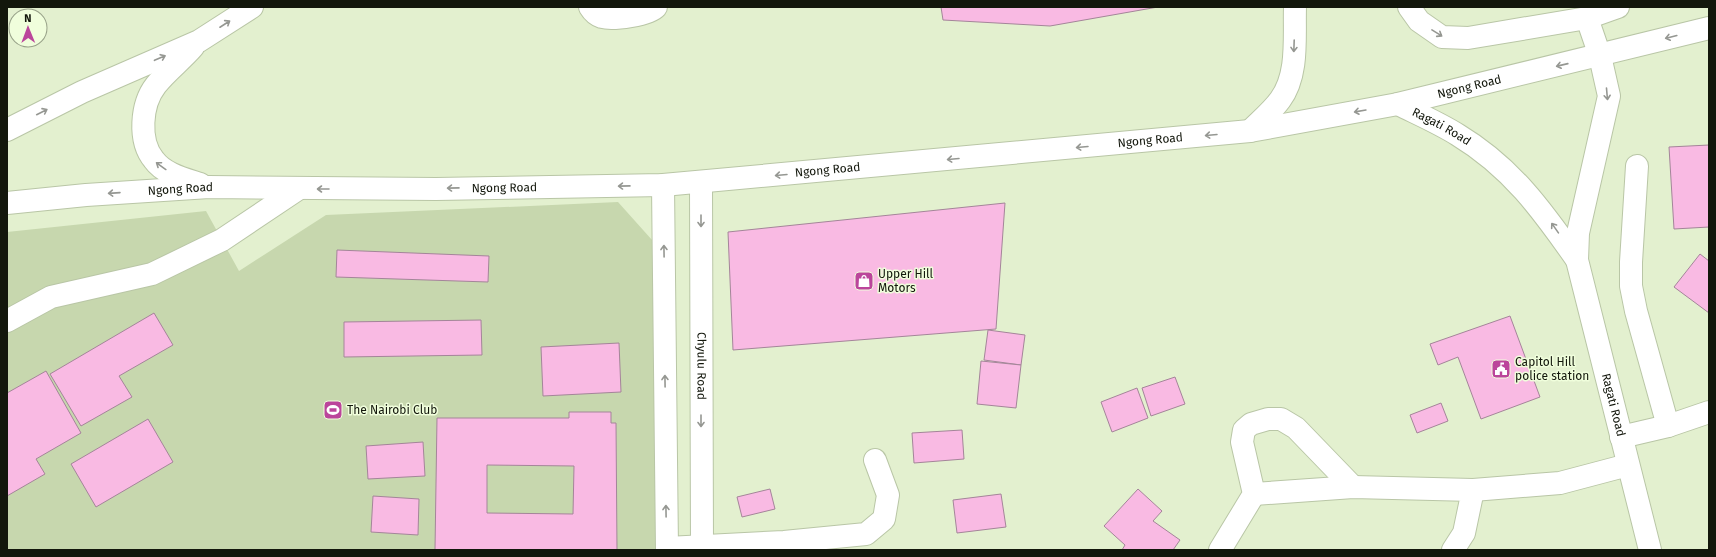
<svg xmlns="http://www.w3.org/2000/svg" width="1716" height="557" viewBox="0 0 1716 557" font-family="'Fira Sans',sans-serif">
	<style>
		.pitch { fill: #c7d7ae }
		.building { fill: #f9bae3; stroke: #a48599; fill-rule: evenodd }
		.lines { fill: none; stroke-linecap: round; stroke-linejoin: round }
		.minor-casing { stroke: #b9c6a6; stroke-width: 24 }
		.major-casing { stroke: #b9c6a6; stroke-width: 24 }
		.minor { stroke: #fff; stroke-width: 22 }
		.major { stroke: #fff; stroke-width: 22 }
		.oneway { stroke: #959792 }
		.labels { text-anchor: middle; dominant-baseline: central; stroke-width: 3; stroke-linejoin: round; paint-order: stroke }
		.street-label { font-size: 12px; fill: #13170c; stroke: #f0fedc }
		.poi-label { font-size: 12px; fill: #13170c; stroke: #f0fedc; text-anchor: start }
	</style>
	<rect width="100%" height="100%" fill="#e3f0cf"/>
	<!-- pitch -->
	<path class="pitch" d="M 618,202 L 661,250 L 656,550 L 7,550 L 7,232 L 206,211 L 239,271 L 326,215 Z"/>
	<!-- building -->
	<g class="building">
		<path d="M 941,7 L 1158,7 L 1050,26 L 943,20 Z"/>
		<path d="M 1709,145 L 1709,227 L 1674,229 L 1669,147 Z"/>
		<path d="M 1005,203 L 996,329 L 733,350 L 728,232 Z"/>
		<path d="M 337,250 L 489,256 L 488,282 L 336,277 Z"/>
		<path d="M 1700,254 L 1709,261 L 1709,313 L 1674,287 Z"/>
		<path d="M 154,313 L 173,345 L 119,376 L 132,397 L 81,426 L 50,374 Z"/>
		<path d="M 1510,316 L 1540,397 L 1481,419 L 1458,357 L 1438,365 L 1430,344 Z"/>
		<path d="M 481,320 L 482,355 L 344,357 L 344,322 Z"/>
		<path d="M 988,330 L 1025,335 L 1021,365 L 984,360 Z"/>
		<path d="M 619,343 L 621,392 L 543,396 L 541,347 Z"/>
		<path d="M 981,361 L 1021,365 L 1016,408 L 977,404 Z"/>
		<path d="M 46,371 L 81,433 L 36,459 L 45,474 L 7,496 L 7,393 Z"/>
		<path d="M 1175,377 L 1185,404 L 1151,416 L 1142,388 Z"/>
		<path d="M 1137,388 L 1148,418 L 1112,432 L 1101,402 Z"/>
		<path d="M 1441,403 L 1448,421 L 1417,433 L 1410,415 Z"/>
		<path d="M 569,412 L 611,412 L 611,423 L 616,423 L 617,550 L 435,550 L 437,418 L 569,418 ZM 487,465 L 574,466 L 573,514 L 487,513 Z"/>
		<path d="M 148,419 L 173,462 L 96,507 L 71,464 Z"/>
		<path d="M 962,430 L 964,459 L 914,463 L 912,433 Z"/>
		<path d="M 423,442 L 425,476 L 368,479 L 366,446 Z"/>
		<path d="M 770,489 L 775,509 L 742,517 L 737,497 Z"/>
		<path d="M 1138,489 L 1162,511 L 1153,521 L 1180,540 L 1173,550 L 1122,550 L 1125,545 L 1104,526 Z"/>
		<path d="M 1001,494 L 1006,527 L 957,533 L 953,500 Z"/>
		<path d="M 373,496 L 419,499 L 418,535 L 371,532 Z"/>
	</g>
	<g class="lines">
		<defs>
			<g id="minor">
				<path d="M 590,7 C 593,12 596,15 602,17 C 613,20 649,15 656,7"/>
				<path id="s1" d="M 1587,18 L 1600,56 L 1609,96 L 1578,233 L 1577,260 L 1650,550"/>
				<path id="s2" d="M 1398,104 C 1418,114 1439,123 1458,135 C 1511,167 1542,210 1577,260"/>
				<path d="M 1637,166 L 1631,262 L 1631,286 L 1636,311 L 1668,426"/>
				<path id="s3" d="M 701,182 L 702,550"/>
				<path d="M 663,185 L 667,550"/>
				<path d="M 7,321 L 51,297 L 152,274 L 222,240 L 298,189"/>
				<path d="M 1621,437 L 1668,426 L 1709,412"/>
				<path d="M 1473,490 L 1560,483 L 1628,465"/>
				<path d="M 1254,494 L 1353,487 L 1473,490 L 1464,533 L 1453,550"/>
				<path d="M 667,548 L 784,542 L 866,534 L 884,519 L 888,495 L 875,460"/>
				<path d="M 1220,550 L 1254,494 L 1242,442 L 1244,430 L 1251,424 L 1268,419 L 1281,419 L 1296,428 L 1353,487"/>
			</g>
			<g id="major">
				<path d="M 1409,7 L 1419,21 L 1442,37 L 1468,38 L 1587,18 L 1618,7"/>
				<path d="M 193,47 C 182,60 167,71 156,85 C 141,104 138,141 154,160 C 164,174 185,179 200,184"/>
				<path d="M 7,130 L 82,92 L 199,41 L 252,7"/>
				<path d="M 1250,131 C 1260,121 1272,111 1280,100 C 1299,75 1294,36 1295,7"/>
				<path id="s4" d="M 7,203 L 86,195 L 209,187 L 436,189 L 663,185 L 1250,131 L 1398,104 L 1709,28"/>
			</g>
		</defs>
		<!-- minor casing -->
		<use href="#minor" class="minor-casing"/>
		<!-- major casing -->
		<use href="#major" class="major-casing"/>
		<!-- minor -->
		<use href="#minor" class="minor"/>
		<!-- major -->
		<use href="#major" class="major"/>
	</g>
	<!-- one-way arrows -->
	<defs><path id="oneway-shaft" d="M-6 0H5M1.5-3L5.5 0L1.5 3" fill="none" stroke-width="1.6" stroke-linecap="round" stroke-linejoin="round"/></defs>
	<g class="oneway">
		<use href="#oneway-shaft" transform="translate(225 24) rotate(-33)"/>
		<use href="#oneway-shaft" transform="translate(1437 33) rotate(32)"/>
		<use href="#oneway-shaft" transform="translate(1671 37) rotate(166)"/>
		<use href="#oneway-shaft" transform="translate(1294 46) rotate(92)"/>
		<use href="#oneway-shaft" transform="translate(160 58) rotate(-23)"/>
		<use href="#oneway-shaft" transform="translate(1562 65) rotate(167)"/>
		<use href="#oneway-shaft" transform="translate(1607 94) rotate(85)"/>
		<use href="#oneway-shaft" transform="translate(1360 111) rotate(170)"/>
		<use href="#oneway-shaft" transform="translate(42 112) rotate(-27)"/>
		<use href="#oneway-shaft" transform="translate(1211 135) rotate(175)"/>
		<use href="#oneway-shaft" transform="translate(1082 147) rotate(175)"/>
		<use href="#oneway-shaft" transform="translate(953 159) rotate(175)"/>
		<use href="#oneway-shaft" transform="translate(161 166) rotate(-144)"/>
		<use href="#oneway-shaft" transform="translate(781 175) rotate(175)"/>
		<use href="#oneway-shaft" transform="translate(624 186) rotate(179)"/>
		<use href="#oneway-shaft" transform="translate(453 188) rotate(179)"/>
		<use href="#oneway-shaft" transform="translate(323 189) rotate(180)"/>
		<use href="#oneway-shaft" transform="translate(114 193) rotate(176)"/>
		<use href="#oneway-shaft" transform="translate(701 221) rotate(90)"/>
		<use href="#oneway-shaft" transform="translate(1555 228) rotate(-125)"/>
		<use href="#oneway-shaft" transform="translate(664 251) rotate(-91)"/>
		<use href="#oneway-shaft" transform="translate(665 381) rotate(-91)"/>
		<use href="#oneway-shaft" transform="translate(701 421) rotate(90)"/>
		<use href="#oneway-shaft" transform="translate(666 511) rotate(-91)"/>
	</g>
	<!-- icons -->
	<defs>
		<symbol id="shop-square" viewBox="-11 -11 22 22"><rect x="-9" y="-9" width="18" height="18" rx="4" fill="#bb459b" stroke="#f0fedc"/><path d="M-5-2.5h2.3a2.7 3.5 0 0 1 5.4 0H5L5.5 6h-11ZM-1.5-2.5h3a1.5 2.3 0 0 0-3 0Z" fill="#fff"/></symbol>
		<symbol id="civic-square" viewBox="-11 -11 22 22"><rect x="-9" y="-9" width="18" height="18" rx="4" fill="#bb459b" stroke="#f0fedc"/><path d="M-.6-6.5H3V-4.5H.6V-3L4-1V1h2V6H-6V1h2V-1L-.6-3ZM-1.2 2.5V6h2.4V2.5Z" fill="#fff"/></symbol>
		<symbol id="stadium-square" viewBox="-11 -11 22 22"><rect x="-9" y="-9" width="18" height="18" rx="4" fill="#bb459b" stroke="#f0fedc"/><path d="M0-5a6.5 5 0 1 0 0 10a6.5 5 0 1 0 0-10ZM-3.5-1.8h7v3.6h-7Z" fill="#fff"/></symbol>
	</defs>
	<g fill-rule="evenodd">
		<use href="#shop-square" x="853" y="270" width="22" height="22"/>
		<use href="#civic-square" x="1490" y="358" width="22" height="22"/>
		<use href="#stadium-square" x="322" y="399" width="22" height="22"/>
	</g>
	<g class="labels">
		<!-- street labels -->
		<g class="street-label">
			<text stroke="none"><textPath href="#s4" startOffset="1470">Ngong Road</textPath></text>
			<text stroke="none"><textPath href="#s2" startOffset="49">Ragati Road</textPath></text>
			<text stroke="none"><textPath href="#s4" startOffset="1146">Ngong Road</textPath></text>
			<text stroke="none"><textPath href="#s4" startOffset="822">Ngong Road</textPath></text>
			<text stroke="none"><textPath href="#s4" startOffset="498">Ngong Road</textPath></text>
			<text stroke="none"><textPath href="#s4" startOffset="174">Ngong Road</textPath></text>
			<text stroke="none"><textPath href="#s3" startOffset="184">Chyulu Road</textPath></text>
			<text stroke="none"><textPath href="#s1" startOffset="398">Ragati Road</textPath></text>
		</g>
		<!-- poi labels -->
		<g class="poi-label">
			<text x="878" y="274">Upper Hill<tspan x="878" dy="14">Motors</tspan></text>
			<text x="1515" y="362">Capitol Hill<tspan x="1515" dy="14">police station</tspan></text>
			<text x="347" y="410">The Nairobi Club</text>
		</g>
	</g>
	<!-- border -->
	<rect width="1716" height="557" fill="none" stroke="#13170c" stroke-width="16"/>
	<!-- north arrow -->
	<g transform="translate(28 28) rotate(359)"><circle r="19" fill="#f0fedc" stroke="#98a289"/>
	<path d="M0-3L7 15L0 10L-7 15Z" fill="#bb459b"/>
	<text y="-6" font-size="11" font-weight="bold" text-anchor="middle" fill="#13170c">N</text>
	</g>
</svg>
